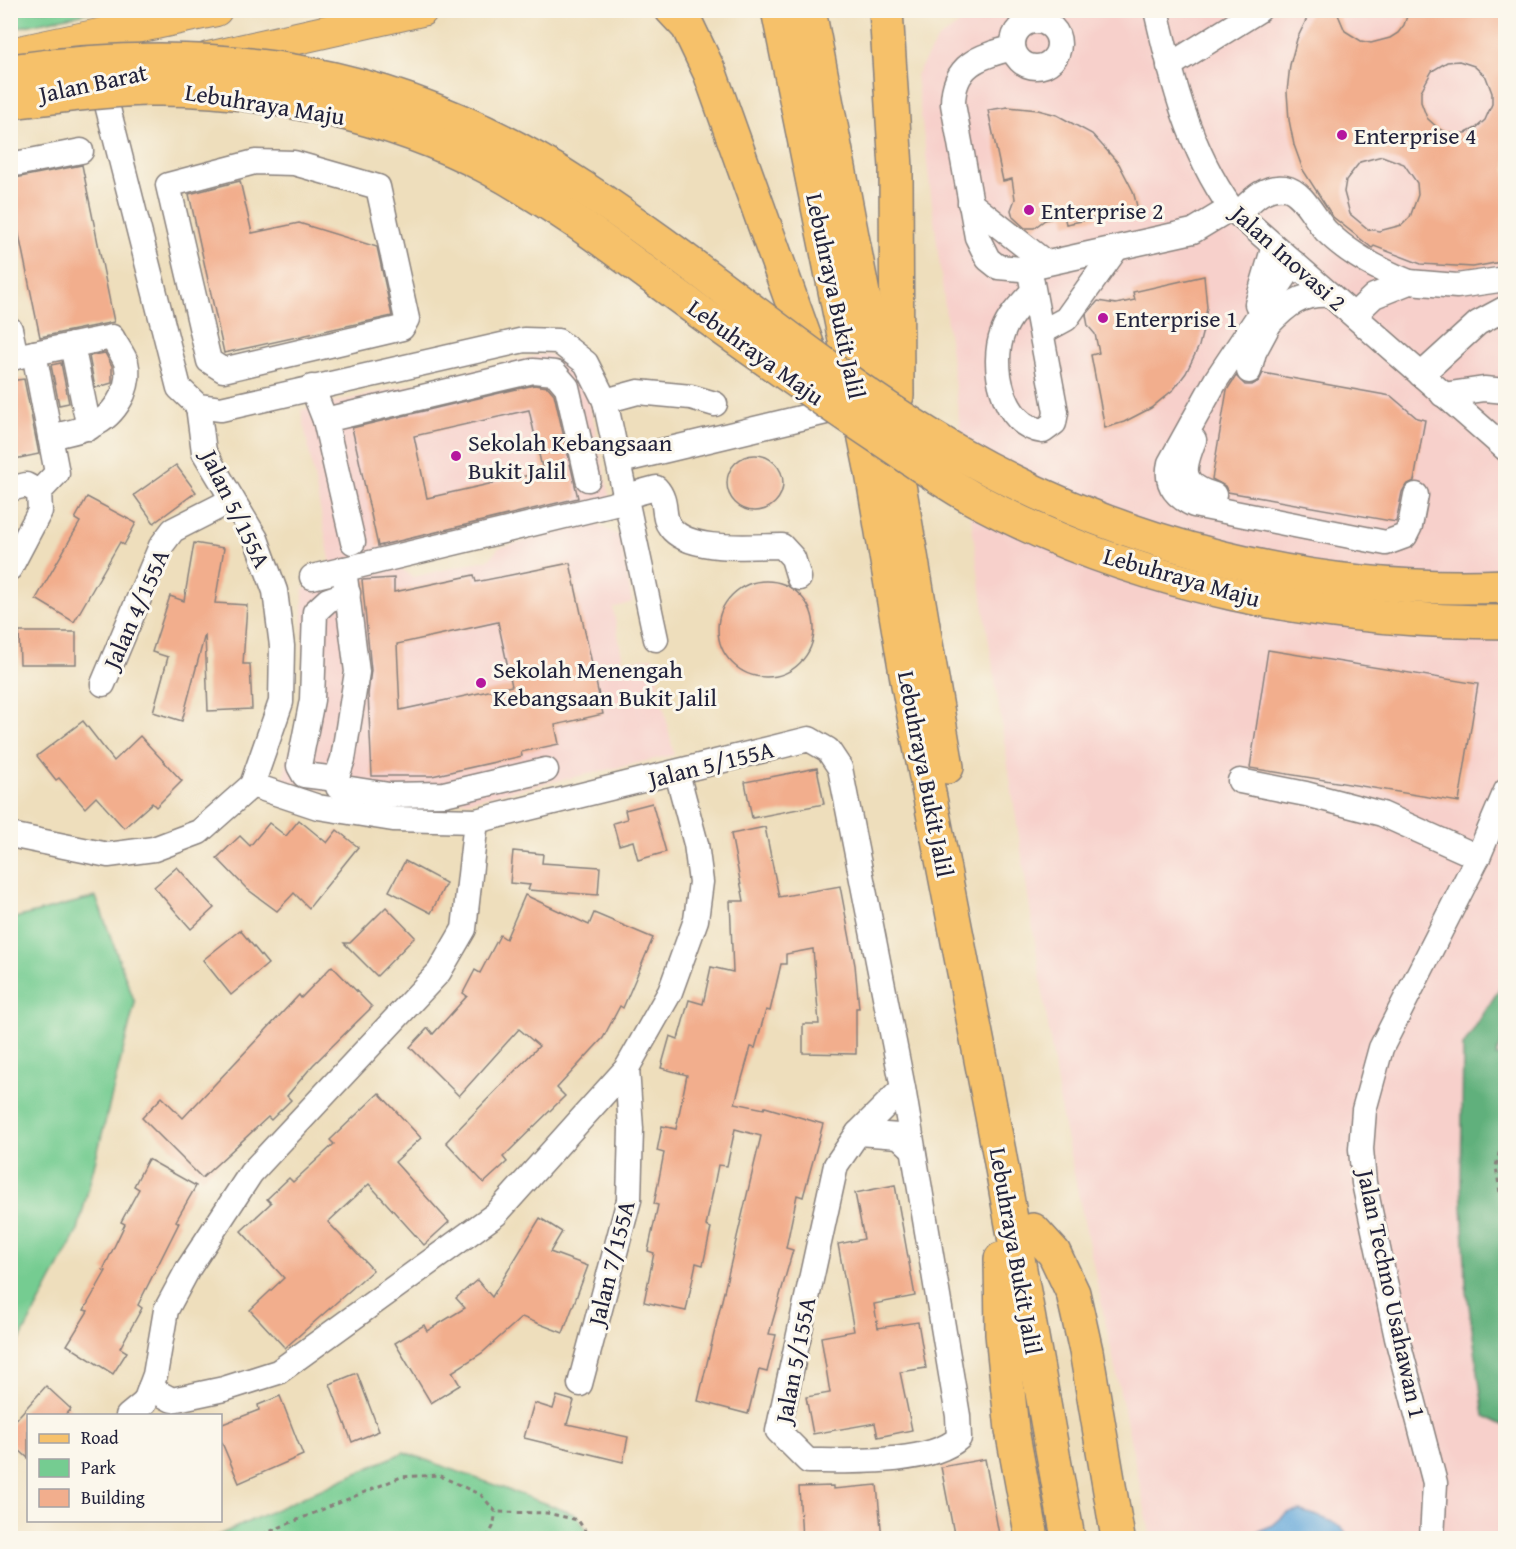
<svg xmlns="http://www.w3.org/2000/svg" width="1516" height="1549" viewBox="0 0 1516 1549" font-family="'Gentium Book Plus',serif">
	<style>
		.built { fill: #f7d0cb }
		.green { fill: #75cc91; stroke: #4c7766; stroke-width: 1.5 }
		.forest { fill: #60b07b; stroke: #41695b; stroke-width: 1.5 }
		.water { fill: #65a8da; stroke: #44658a; stroke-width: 1.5 }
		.building { fill: #f2ae8d; fill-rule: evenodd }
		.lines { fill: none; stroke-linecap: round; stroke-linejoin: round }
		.minor-casing { stroke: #88807c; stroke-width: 27 }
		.major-casing { stroke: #88807c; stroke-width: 34 }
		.highway-casing { stroke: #88807c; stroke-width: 36 }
		.path { stroke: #88807c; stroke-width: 3; stroke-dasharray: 4.5 4.5; stroke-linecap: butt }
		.minor { stroke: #fff; stroke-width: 24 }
		.major { stroke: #f6c16b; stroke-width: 32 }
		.highway { stroke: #f6c16b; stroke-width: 33 }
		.highway-bridge-casing { stroke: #88807c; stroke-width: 36; stroke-linecap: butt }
		.highway-bridge { stroke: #f6c16b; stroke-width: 33 }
		.poi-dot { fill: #b5179e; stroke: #fbf7ec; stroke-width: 2 }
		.labels { text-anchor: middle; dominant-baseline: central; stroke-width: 6; stroke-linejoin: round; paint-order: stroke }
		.street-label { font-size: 24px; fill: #22223b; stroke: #fbf7ec }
		.poi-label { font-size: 24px; fill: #22223b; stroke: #fbf7ec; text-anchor: start }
	</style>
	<rect width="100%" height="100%" fill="#fbf7ec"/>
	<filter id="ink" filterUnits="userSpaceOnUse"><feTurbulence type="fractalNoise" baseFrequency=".0167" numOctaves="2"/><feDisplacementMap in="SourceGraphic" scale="12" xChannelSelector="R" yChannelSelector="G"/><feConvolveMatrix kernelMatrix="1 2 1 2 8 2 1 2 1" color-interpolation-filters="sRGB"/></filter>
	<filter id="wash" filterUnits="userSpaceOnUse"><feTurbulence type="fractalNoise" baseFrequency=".008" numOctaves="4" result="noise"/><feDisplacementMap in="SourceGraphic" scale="24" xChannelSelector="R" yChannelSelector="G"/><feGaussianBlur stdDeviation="1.35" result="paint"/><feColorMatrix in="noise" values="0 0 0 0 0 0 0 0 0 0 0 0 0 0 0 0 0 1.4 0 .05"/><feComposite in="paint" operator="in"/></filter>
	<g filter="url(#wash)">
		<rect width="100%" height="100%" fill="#eedebc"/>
		<!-- built -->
		<g class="built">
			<path d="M 978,11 L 1505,11 L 1505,1538 L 1151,1538 L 1062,1117 L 977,564 L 916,75 L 938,39 Z"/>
			<path d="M 548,353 L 584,377 L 611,502 L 331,565 L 301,410 Z"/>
			<path d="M 594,523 L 620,536 L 632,602 L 613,608 L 623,661 L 653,657 L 674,755 L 467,801 L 382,803 L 282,781 L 303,705 L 303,589 L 399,567 L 413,577 L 490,559 L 498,548 Z"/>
		</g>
		<!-- green -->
		<g class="green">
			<path d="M 11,10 L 96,10 L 96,11 L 11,29 Z"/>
			<path d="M 96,897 L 135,1003 L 78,1230 L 11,1357 L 11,919 Z"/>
			<path d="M 404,1452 L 577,1515 L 592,1538 L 212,1538 Z"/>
		</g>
		<!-- forest -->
		<path class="forest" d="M 1505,980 L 1505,1030 L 1496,1056 L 1505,1055 L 1505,1426 L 1484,1416 L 1466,1284 L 1461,1184 L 1463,1046 Z"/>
		<!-- water -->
		<path class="water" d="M 1301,1511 C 1316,1516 1343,1521 1348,1538 L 1242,1538 L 1273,1525 L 1287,1513 Z"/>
		<g id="blocks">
			<!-- building -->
			<g class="building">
				<path d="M 1311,10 L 1336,10 L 1345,31 L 1361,41 L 1371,43 L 1390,38 L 1398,33 L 1404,25 L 1409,10 L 1506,10 L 1506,261 L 1473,267 L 1421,264 L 1374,246 L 1372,248 L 1333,217 L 1303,170 L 1294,145 L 1289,120 L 1287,92 L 1290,65 L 1297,39 ZM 1459,61 L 1474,66 L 1486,77 L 1492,93 L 1492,104 L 1485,120 L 1476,128 L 1466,133 L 1449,133 L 1439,129 L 1427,118 L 1421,102 L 1421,91 L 1432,71 L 1447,62 ZM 1382,156 L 1404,164 L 1417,183 L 1418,195 L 1410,217 L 1402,225 L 1379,231 L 1368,229 L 1350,214 L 1344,192 L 1346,180 L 1360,162 Z"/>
				<path d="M 1008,107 L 1038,110 L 1057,115 L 1092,134 L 1119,164 L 1133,191 L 1138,210 L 1066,224 L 1064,215 L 1045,220 L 1034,228 L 1025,228 L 1013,217 L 1011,210 L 1015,199 L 1012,179 L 1003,181 L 988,110 Z"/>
				<path d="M 82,165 L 114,322 L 40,337 L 10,191 L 10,179 Z"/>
				<path d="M 240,181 L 252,233 L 299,223 L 377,247 L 392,316 L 224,353 L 189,194 Z"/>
				<path d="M 1204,276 L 1207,307 L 1204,326 L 1199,346 L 1186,373 L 1174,389 L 1151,408 L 1124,422 L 1105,428 L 1091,355 L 1099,353 L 1095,334 L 1088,326 L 1086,315 L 1098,301 L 1116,304 L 1135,300 L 1133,292 Z"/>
				<path d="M 105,353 L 112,366 L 112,383 L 95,388 L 89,356 Z"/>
				<path d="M 61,363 L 69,403 L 59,405 L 51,365 Z"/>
				<path d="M 1263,373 L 1391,396 L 1417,418 L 1425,420 L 1414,481 L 1406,485 L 1402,492 L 1396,522 L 1228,492 L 1225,486 L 1212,479 L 1227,390 L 1236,376 L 1245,385 L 1252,385 L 1259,381 Z"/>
				<path d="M 24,379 L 39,454 L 10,460 L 10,381 Z"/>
				<path d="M 534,385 L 548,387 L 554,394 L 578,498 L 378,546 L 352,428 ZM 529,410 L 543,472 L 427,498 L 414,436 Z"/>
				<circle cx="755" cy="483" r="28"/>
				<path d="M 176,465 L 196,492 L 154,523 L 134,495 Z"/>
				<path d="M 87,497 L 136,523 L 124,545 L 120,542 L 74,622 L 36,599 L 80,522 L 75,519 Z"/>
				<path d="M 194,543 L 224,548 L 215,603 L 247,605 L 243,664 L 250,664 L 252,709 L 208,711 L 205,634 L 182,721 L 153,712 L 168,657 L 152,652 L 170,596 L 184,601 Z"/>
				<path d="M 570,563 L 603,714 L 555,725 L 559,744 L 521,752 L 522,756 L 432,776 L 372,776 L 368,694 L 371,670 L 362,580 L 394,578 L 394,592 L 474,575 L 476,582 ZM 498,622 L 512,686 L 400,710 L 397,644 Z"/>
				<circle cx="766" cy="629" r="48"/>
				<path d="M 19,632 L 76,632 L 76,664 L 20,664 Z"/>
				<path d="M 1268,650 L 1478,684 L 1459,802 L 1250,768 Z"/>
				<path d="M 83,721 L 114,761 L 140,736 L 182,781 L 156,807 L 152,803 L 124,828 L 96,797 L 85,808 L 59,778 L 56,780 L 37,756 Z"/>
				<path d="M 817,768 L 824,804 L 752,818 L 745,782 Z"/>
				<path d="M 652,803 L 666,852 L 638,860 L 633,841 L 619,845 L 613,823 L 627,819 L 625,810 Z"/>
				<path d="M 299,820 L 327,843 L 337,830 L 358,847 L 309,908 L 294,893 L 277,911 L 247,889 L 217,858 L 240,836 L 250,846 L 269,823 L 286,836 Z"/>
				<path d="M 765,827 L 779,897 L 840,886 L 855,965 L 859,1008 L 856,1008 L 856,1054 L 803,1053 L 803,1024 L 819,1024 L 813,949 L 786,954 L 786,964 L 781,964 L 770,1011 L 766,1010 L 755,1048 L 751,1047 L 735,1103 L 764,1109 L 765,1107 L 823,1124 L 803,1197 L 797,1195 L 786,1248 L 793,1250 L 769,1334 L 776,1335 L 767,1372 L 759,1370 L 748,1414 L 698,1401 L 761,1136 L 735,1129 L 727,1166 L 718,1165 L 706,1226 L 711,1228 L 703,1265 L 696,1263 L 686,1311 L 644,1302 L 654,1253 L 648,1251 L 658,1205 L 654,1204 L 664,1153 L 657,1151 L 662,1126 L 676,1129 L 687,1075 L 661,1068 L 670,1036 L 678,1039 L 689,1000 L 703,1004 L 711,967 L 733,972 L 730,901 L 744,901 L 731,834 Z"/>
				<path d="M 513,851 L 543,854 L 542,863 L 600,867 L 598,895 L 528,890 L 530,885 L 510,883 Z"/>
				<path d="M 405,861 L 446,883 L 431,913 L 389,891 Z"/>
				<path d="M 177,867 L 214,908 L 191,929 L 154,887 Z"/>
				<path d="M 525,895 L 589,925 L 594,913 L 653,938 L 623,1008 L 620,1006 L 603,1038 L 557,1088 L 565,1096 L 503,1157 L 507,1162 L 484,1183 L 446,1142 L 539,1046 L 519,1029 L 459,1096 L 410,1047 L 428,1028 L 433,1034 L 467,996 L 463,993 L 475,970 L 480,973 L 500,935 L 506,939 Z"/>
				<path d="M 386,907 L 415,937 L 377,976 L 344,943 L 350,943 Z"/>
				<path d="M 240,930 L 268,964 L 231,995 L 203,960 Z"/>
				<path d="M 332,966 L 372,1007 L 313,1065 L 287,1096 L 291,1100 L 271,1120 L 268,1117 L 202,1178 L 142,1118 L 162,1097 L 183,1118 L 299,995 L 301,998 Z"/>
				<path d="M 379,1093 L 421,1138 L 395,1162 L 449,1222 L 424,1245 L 369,1184 L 328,1222 L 373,1270 L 285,1348 L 250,1310 L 284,1278 L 241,1231 L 271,1203 L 267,1199 L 289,1178 L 293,1182 L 334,1144 L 330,1140 Z"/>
				<path d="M 148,1159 L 196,1186 L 176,1221 L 179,1223 L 138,1305 L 142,1308 L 120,1348 L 127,1352 L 113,1374 L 67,1345 L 88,1311 L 84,1310 L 106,1271 L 103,1270 L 125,1224 L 121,1222 L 139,1189 L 134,1186 Z"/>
				<path d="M 895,1185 L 915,1296 L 874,1304 L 878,1328 L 918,1322 L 926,1368 L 900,1372 L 912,1430 L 878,1437 L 875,1423 L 813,1434 L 806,1397 L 830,1393 L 821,1337 L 854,1331 L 838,1244 L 864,1239 L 855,1193 Z"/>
				<path d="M 540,1218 L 562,1232 L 550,1252 L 588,1266 L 563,1333 L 522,1317 L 482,1353 L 452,1372 L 460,1385 L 431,1403 L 395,1343 L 424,1325 L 427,1331 L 465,1308 L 456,1298 L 477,1280 L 492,1297 Z"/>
				<path d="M 357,1373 L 379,1431 L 352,1442 L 330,1384 Z"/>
				<path d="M 46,1386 L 71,1409 L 65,1416 L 28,1416 L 28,1458 L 10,1442 L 10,1426 Z"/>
				<path d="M 280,1396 L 303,1455 L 239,1483 L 220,1438 L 220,1425 L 259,1410 L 258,1405 Z"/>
				<path d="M 557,1396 L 574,1401 L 567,1424 L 628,1437 L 623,1462 L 524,1438 L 534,1403 L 553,1409 Z"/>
				<path d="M 985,1459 L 999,1534 L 976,1539 L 955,1539 L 941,1467 Z"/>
				<path d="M 877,1485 L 882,1539 L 802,1539 L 799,1487 L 833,1486 L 833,1489 Z"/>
			</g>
		</g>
	</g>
	<g filter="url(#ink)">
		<use href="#blocks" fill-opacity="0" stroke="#88807c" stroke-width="1.5"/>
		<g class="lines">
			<defs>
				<g id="minor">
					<path d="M 1156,10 C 1172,80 1189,149 1231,208 L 1506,449"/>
					<circle cx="1036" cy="44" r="23"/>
					<path d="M 1013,48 C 979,56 953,65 953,104 L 977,237 L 988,259 L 998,267 L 1021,269 L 1193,231 L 1231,208"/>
					<path d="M 1169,66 L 1259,10"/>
					<path d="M 100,77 L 179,388 L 198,406 L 221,409 L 524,340 L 558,341 L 586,363 L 605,401 L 656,639"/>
					<path d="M 255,162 L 294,163 L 378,187 L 407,319 L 402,328 L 223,370 L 209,361 L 168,185 Z"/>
					<path d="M 10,165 L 81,151"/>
					<path d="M 970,203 L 1046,263"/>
					<path d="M 1238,214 C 1251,201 1264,185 1285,188 C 1303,191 1314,218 1326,231 C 1349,254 1379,270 1409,282"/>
					<path d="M 1294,263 L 1216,380 L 1170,463 C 1165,484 1175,496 1194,505 L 1386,543 L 1405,536 L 1410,526 L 1416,495"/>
					<path d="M 1029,267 L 1056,412 L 1054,423 L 1043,431 C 1002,426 990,364 1003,332 C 1009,316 1022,303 1033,291"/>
					<path d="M 1257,304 L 1274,246"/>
					<path d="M 1354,315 L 1374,296 L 1409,282 L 1457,286 L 1506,279"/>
					<path d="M 1268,325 C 1287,305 1301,293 1330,295"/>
					<path d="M 10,329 L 16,357"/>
					<path d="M 1042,332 L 1066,319 L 1116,249"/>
					<path d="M 72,345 L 89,428"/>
					<path d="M 34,353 L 57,473 L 39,492"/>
					<path d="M 10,358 L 112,337 C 116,345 123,354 126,362 C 129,373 127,384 123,394 C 107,428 83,429 50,437"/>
					<path d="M 1249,371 L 1254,352 L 1268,326"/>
					<path d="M 1421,375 L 1478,323 L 1506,308"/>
					<path d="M 312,387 L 325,420 L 353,542"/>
					<path d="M 1443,395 L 1484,389 L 1506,391"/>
					<path d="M 605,401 L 638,392 L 691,397 L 715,404"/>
					<path d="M 325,420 L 533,371 L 555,373 L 567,387 L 588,479"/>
					<path d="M 1194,440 C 1182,470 1179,484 1214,495"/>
					<path d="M 620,461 L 830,411"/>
					<path d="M 10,489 L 26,485 L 39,492 L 40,511 L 10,568"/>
					<path d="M 626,496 L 656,488 C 669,502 661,516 670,527 C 689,553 752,546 782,546 L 793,558 L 799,578"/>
					<path d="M 344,569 L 357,672 L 343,759 L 336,779 L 338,787 L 389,795 L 444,794 L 546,770"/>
					<path d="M 312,577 L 627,501"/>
					<path d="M 103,684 L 161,546 L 173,530 L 232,500"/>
					<path d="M 336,779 L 304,775 L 299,766 L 312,700 L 315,612 L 328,600 L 348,593"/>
					<path d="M 1240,781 L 1306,794 L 1382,814 L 1478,857"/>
					<path d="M 252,785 L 318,807 L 393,819 L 476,821 L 809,739 L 828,750 L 840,768 L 903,1088 L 958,1416 L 959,1438 C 930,1465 847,1461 808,1461 L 778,1431 L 836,1165 L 858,1133 L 903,1088"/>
					<path d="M 10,835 L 108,855 L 154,849 L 199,832 L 252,785 L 281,702 L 282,646 L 275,591 L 256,539 L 204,452 L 198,406"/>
					<path d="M 858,1133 L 899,1136 L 913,1149"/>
					<path d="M 580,1384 L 629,1200 L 631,1129 L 627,1068"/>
					<path d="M 150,1388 L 172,1400 L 224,1389 L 278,1372 L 496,1214 L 627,1068 L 670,992 L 696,920 L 701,882 L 696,844 L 677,773"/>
					<path d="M 128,1416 L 145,1402 L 155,1375 L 166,1310 L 188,1269 L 251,1173 L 439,972 L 464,929 L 476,821"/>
					<path d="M 1432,1538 L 1435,1483 L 1397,1338 L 1364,1183 L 1361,1149 L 1364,1110 L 1381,1048 L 1478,857 L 1506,791"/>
				</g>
				<g id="major">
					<path d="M 10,54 L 216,10"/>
					<path d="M 208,58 L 422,10"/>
				</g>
				<g id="highway">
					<path d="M 672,10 L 688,27 L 710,73 L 816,369"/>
					<path d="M 778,10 L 872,473 L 908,685 L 999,1152 L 1068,1538"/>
					<path d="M 809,10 L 896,467 L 947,767"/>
					<path d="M 886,10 L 896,168 L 897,396"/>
					<path d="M 1033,1230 L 1054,1253 L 1073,1293 L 1086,1351 L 1118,1538"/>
					<path d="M 1001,1259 L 1002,1334 L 1012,1430 L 1032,1538"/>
				</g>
			</defs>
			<!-- minor casing -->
			<use href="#minor" class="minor-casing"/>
			<!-- major casing -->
			<use href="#major" class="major-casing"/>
			<!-- highway casing -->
			<use href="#highway" class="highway-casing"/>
			<!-- path -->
			<g class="path">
				<path d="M 1506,1126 L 1496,1166 L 1506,1233"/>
				<path d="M 254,1538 L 401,1477 L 438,1475 L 481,1495 L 496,1512 L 547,1513 L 578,1520 L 590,1538"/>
				<path d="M 487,1538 L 493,1527 L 496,1512"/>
			</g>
			<!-- minor -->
			<use href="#minor" class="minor"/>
			<!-- major -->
			<use href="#major" class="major"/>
			<!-- highway -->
			<use href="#highway" class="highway"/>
			<defs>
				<g id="highway-bridge">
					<path d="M 10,71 C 222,41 401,69 582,187 C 710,271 823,374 956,451 C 1122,546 1315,595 1506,586"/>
					<path d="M 10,102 C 56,97 103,90 149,89 C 259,87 392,116 489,168 C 550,201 604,241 659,282 C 732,336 805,388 880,438 C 912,459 943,482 976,500 C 1138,587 1323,622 1506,622"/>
				</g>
			</defs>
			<!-- highway-bridge casing -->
			<use href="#highway-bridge" class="highway-bridge-casing"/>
			<!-- highway-bridge -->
			<use href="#highway-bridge" class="highway-bridge"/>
		</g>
	</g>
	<!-- markers -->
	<g class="poi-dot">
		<circle cx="1342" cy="135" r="6"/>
		<circle cx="1029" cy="210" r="6"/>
		<circle cx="1103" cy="318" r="6"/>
		<circle cx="456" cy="456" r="6"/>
		<circle cx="481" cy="683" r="6"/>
	</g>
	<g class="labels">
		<!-- street labels -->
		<g class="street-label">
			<text transform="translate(93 83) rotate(-12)">Jalan Barat</text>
			<text transform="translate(265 104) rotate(9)">Lebuhraya Maju</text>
			<text transform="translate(1289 258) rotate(42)">Jalan Inovasi 2</text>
			<text transform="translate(836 296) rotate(78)">Lebuhraya Bukit Jalil</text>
			<text transform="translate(756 352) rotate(36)">Lebuhraya Maju</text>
			<text transform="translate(236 509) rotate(64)">Jalan 5/155A</text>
			<text transform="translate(1182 577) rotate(16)">Lebuhraya Maju</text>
			<text transform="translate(136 609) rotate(-66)">Jalan 4/155A</text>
			<text transform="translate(711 764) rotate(-14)">Jalan 5/155A</text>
			<text transform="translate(926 774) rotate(79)">Lebuhraya Bukit Jalil</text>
			<text transform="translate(1016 1251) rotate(80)">Lebuhraya Bukit Jalil</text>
			<text transform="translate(611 1263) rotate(-76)">Jalan 7/155A</text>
			<text transform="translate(1392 1294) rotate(78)">Jalan Techno Usahawan 1</text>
			<text transform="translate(795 1360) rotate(-79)">Jalan 5/155A</text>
		</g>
		<!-- poi labels -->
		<g class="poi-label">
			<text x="1354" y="135">Enterprise 4</text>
			<text x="1041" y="210">Enterprise 2</text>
			<text x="1115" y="318">Enterprise 1</text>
			<text x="468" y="442">Sekolah Kebangsaan<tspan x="468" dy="28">Bukit Jalil</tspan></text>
			<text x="493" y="669">Sekolah Menengah<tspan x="493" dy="28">Kebangsaan Bukit Jalil</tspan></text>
		</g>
	</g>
	<!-- margin -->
	<rect width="1516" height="1549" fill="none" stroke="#fbf7ec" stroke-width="36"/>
	<!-- legend -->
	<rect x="27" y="1414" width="195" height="108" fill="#fbf7ec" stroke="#a4a2a5" stroke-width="1.5"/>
	<rect x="39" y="1434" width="30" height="9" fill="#f6c16b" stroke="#a4a2a5" stroke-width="1.5"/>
	<text x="81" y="1444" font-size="18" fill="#22223b">Road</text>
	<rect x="39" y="1459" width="30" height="18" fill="#75cc91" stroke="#a4a2a5" stroke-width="1.5"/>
	<text x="81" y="1474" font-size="18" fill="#22223b">Park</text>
	<rect x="39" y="1489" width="30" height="18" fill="#f2ae8d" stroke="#a4a2a5" stroke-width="1.5"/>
	<text x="81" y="1504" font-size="18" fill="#22223b">Building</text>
</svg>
